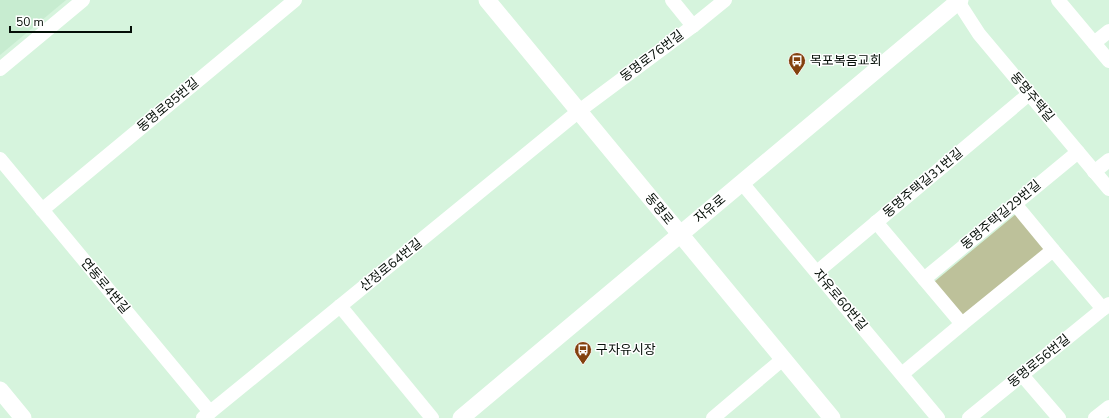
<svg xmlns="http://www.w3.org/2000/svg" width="1109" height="418" viewBox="0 0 1109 418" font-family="'Nunito Sans','Noto Sans KR',sans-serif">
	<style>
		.built { fill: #c7ecd0 }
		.green { fill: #bdc19a }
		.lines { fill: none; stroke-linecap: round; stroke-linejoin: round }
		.minor { stroke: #fff; stroke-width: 14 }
		.tertiary { stroke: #fff; stroke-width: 17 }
		.labels { text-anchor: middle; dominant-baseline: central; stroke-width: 3; stroke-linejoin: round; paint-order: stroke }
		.street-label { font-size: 13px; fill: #050e07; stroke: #fff }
		.poi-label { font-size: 13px; fill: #050e07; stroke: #fff; text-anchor: start }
	</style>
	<rect width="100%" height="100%" fill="#d6f4dd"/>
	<!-- built -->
	<path class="built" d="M 0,0 L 66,0 L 0,55 Z"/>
	<!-- green -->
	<path class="green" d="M 1016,214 L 1045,249 L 963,318 L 934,282 Z"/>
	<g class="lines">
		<!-- minor -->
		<g class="minor">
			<path d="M 672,0 L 693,26"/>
			<path d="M 957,0 L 979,34 L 1109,189"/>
			<path d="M 1058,0 L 1109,61"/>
			<path d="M 1094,43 L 1109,31"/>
			<path d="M 0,69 L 83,0"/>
			<path d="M 0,159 L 210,412"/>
			<path d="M 1094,172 L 1109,160"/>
			<path d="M 742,183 L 938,418"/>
			<path d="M 1015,204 L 1053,250"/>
			<path d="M 42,210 L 295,0"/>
			<path d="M 876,222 L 962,324 L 1053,250 L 1103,309"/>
			<path d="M 817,272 L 1029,94"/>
			<path d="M 924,279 L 1078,152"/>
			<path d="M 340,306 L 432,418"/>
			<path d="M 902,374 L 962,324"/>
			<path d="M 1022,375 L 1059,418"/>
			<path d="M 203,418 L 579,111 L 693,26 L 725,0"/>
			<path d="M 713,418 L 783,359"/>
			<path d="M 969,418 L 1109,304"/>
			<path d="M 1095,418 L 1109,407"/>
		</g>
		<!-- tertiary -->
		<g class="tertiary">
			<path d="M 487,0 L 832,418"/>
			<path d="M 0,390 L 23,418"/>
			<path d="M 461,418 L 960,0"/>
		</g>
	</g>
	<!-- icons -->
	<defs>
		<symbol id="bus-pin" viewBox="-11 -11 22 30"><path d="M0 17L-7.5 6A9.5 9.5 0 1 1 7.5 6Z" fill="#83410e" stroke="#fff"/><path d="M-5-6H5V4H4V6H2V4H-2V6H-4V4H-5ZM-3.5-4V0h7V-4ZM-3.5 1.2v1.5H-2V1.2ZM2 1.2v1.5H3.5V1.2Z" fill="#fff"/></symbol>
	</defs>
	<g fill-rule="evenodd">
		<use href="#bus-pin" x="787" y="51" width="20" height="27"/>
		<use href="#bus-pin" x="573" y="340" width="20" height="27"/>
	</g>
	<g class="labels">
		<!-- street labels -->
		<g class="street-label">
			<text transform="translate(652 56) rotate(-37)">동명로76번길</text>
			<text transform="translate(1032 97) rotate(50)">동명주택길</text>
			<text transform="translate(168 105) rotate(-40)">동명로85번길</text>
			<text transform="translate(923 183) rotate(-40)">동명주택길31번길</text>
			<text transform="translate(659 209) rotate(51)">동명로</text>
			<text transform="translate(710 209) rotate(-40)">자유로</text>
			<text transform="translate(1001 215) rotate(-40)">동명주택길29번길</text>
			<text transform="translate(391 265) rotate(-39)">산정로64번길</text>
			<text transform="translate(105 286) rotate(50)">연동로4번길</text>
			<text transform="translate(840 300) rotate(50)">자유로60번길</text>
			<text transform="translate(1039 361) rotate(-39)">동명로56번길</text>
		</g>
		<!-- poi labels -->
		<g class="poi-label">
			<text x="810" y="61">목포복음교회</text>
			<text x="596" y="350">구자유시장</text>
		</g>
	</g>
	<!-- scale -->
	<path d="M10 26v6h121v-6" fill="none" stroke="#050e07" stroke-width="2"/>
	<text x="16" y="26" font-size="12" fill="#050e07" stroke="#ffffff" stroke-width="3" paint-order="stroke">50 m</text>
</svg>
